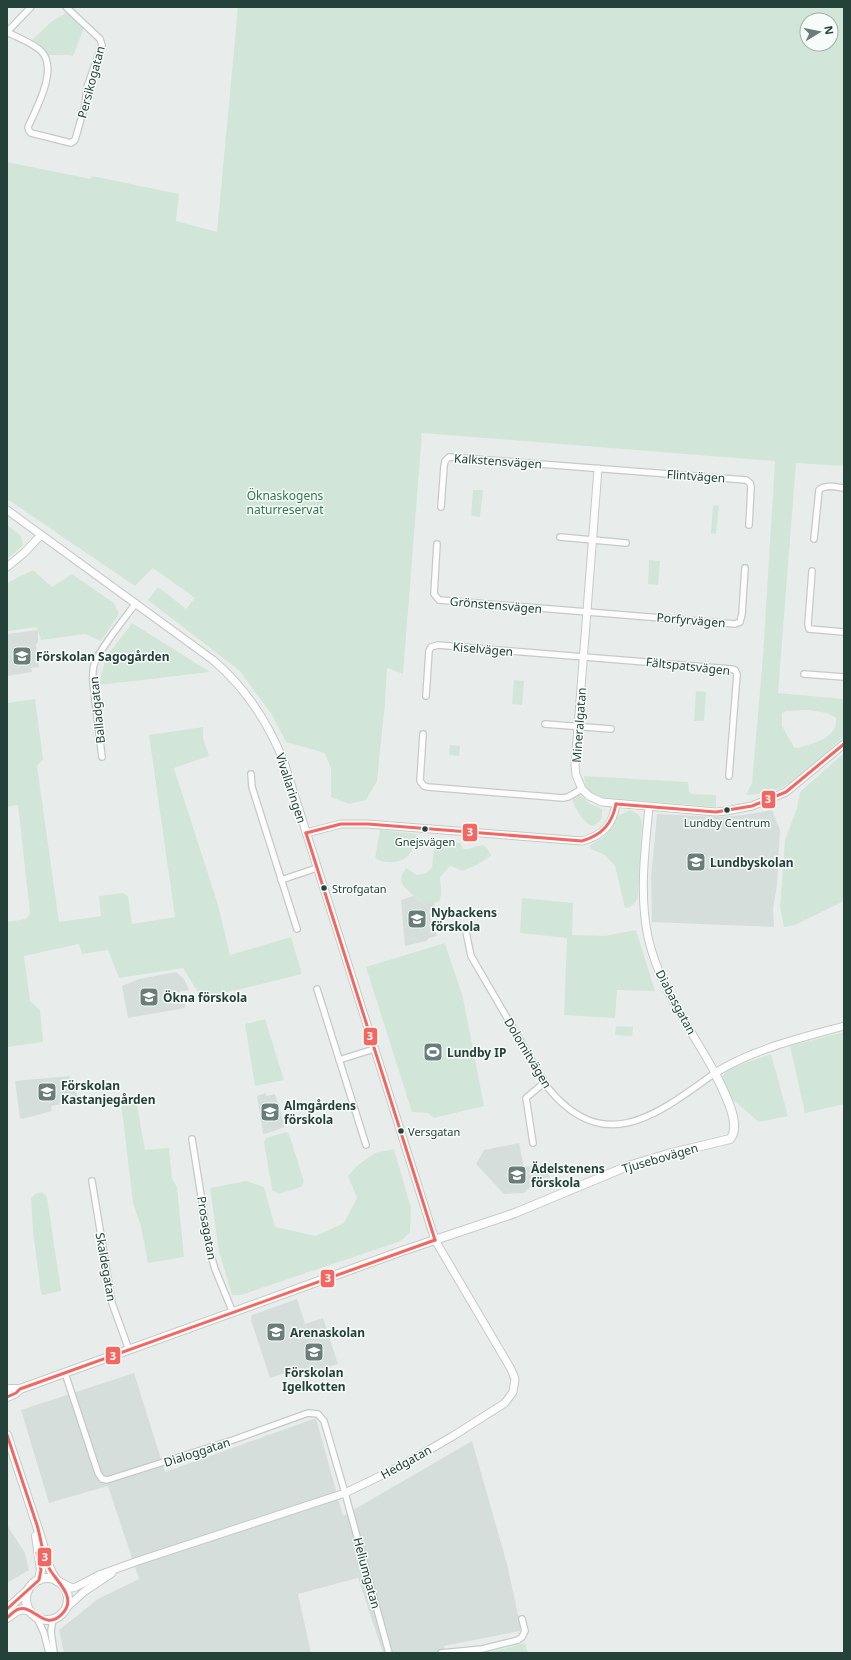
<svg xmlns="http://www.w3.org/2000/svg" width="851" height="1660" viewBox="0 0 851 1660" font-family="'Noto Sans',sans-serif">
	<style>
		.built { fill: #d6dedb }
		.green { fill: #d1e6d8; fill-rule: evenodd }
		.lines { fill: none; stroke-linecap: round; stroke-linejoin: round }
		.minor-casing { stroke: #c5cac8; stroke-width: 8 }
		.tertiary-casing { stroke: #c5cac8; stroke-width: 9 }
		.secondary-casing { stroke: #c3cbc8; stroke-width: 10 }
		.minor { stroke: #fcfcfc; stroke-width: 5.5 }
		.tertiary { stroke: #fcfcfc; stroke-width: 7 }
		.secondary { stroke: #fcfcfc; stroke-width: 8 }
		.bus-1-casing { stroke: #f7fbf9; stroke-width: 6 }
		.bus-1 { stroke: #f26762; stroke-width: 3 }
		.bus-dot { fill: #24423a; stroke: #f7fbf9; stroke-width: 1.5 }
		.labels { text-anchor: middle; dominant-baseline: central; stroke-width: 3; stroke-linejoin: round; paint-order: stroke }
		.bus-label { font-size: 11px; fill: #24423a; stroke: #f7fbf9 }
		.street-label { font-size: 12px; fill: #24423a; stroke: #f7fbf9 }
		.park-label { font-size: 12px; fill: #2d7a4b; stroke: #f7fbf9 }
		.poi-label { font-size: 12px; font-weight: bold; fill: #24423a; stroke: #f7fbf9; text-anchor: start }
		.line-badge { stroke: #f7fbf9; stroke-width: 1.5 }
		.badge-label { font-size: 11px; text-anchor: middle; font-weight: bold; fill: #fff }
	</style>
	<rect width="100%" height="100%" fill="#e8edeb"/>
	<!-- built -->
	<g class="built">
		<path d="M 38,630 L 38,642 L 36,645 L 39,667 L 31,668 L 32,672 L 7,676 L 7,634 Z"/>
		<path d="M 772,810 L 780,830 L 777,885 L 773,909 L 774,927 L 652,922 L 651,877 L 657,814 L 720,817 L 743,815 Z"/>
		<path d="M 431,890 L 435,909 L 429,911 L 433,928 L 435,927 L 437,936 L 429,938 L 426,941 L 405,946 L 401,900 Z"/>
		<path d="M 176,972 L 184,979 L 189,990 L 173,993 L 175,1003 L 185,1002 L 185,1008 L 128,1018 L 122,986 L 139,979 Z"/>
		<path d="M 69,1076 L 76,1087 L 77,1098 L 69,1099 L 69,1103 L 51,1106 L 52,1111 L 22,1119 L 20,1118 L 15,1081 Z"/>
		<path d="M 265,1093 L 267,1096 L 275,1094 L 285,1127 L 265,1134 L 263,1133 L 257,1096 Z"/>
		<path d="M 519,1143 L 524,1167 L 545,1164 L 551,1182 L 531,1186 L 524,1193 L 504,1194 L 476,1164 L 484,1150 Z"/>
		<path d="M 297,1299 L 305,1324 L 323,1318 L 338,1364 L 311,1372 L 300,1371 L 297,1372 L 298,1373 L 288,1376 L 285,1373 L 270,1378 L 251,1320 L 252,1315 Z"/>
		<path d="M 134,1373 L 165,1472 L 316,1418 L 343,1516 L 472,1441 L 507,1564 L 520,1624 L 520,1631 L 444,1646 L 446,1653 L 383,1653 L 358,1578 L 298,1594 L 311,1653 L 64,1653 L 59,1630 L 98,1599 L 139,1579 L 108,1486 L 49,1503 L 21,1410 Z"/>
		<path d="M 7,1525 L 25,1553 L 29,1570 L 7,1583 Z"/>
	</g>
	<!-- green -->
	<g class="green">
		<path d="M 238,7 L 844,7 L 844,466 L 796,463 L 778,693 L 844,699 L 844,737 C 824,753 799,782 776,790 C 766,794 756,794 746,795 L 752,783 L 763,656 L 775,461 L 422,433 L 403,674 L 387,668 L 385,703 L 377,781 L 366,800 L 349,804 L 331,797 L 331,769 L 325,753 L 286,742 L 272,715 L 240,671 L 148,600 L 158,587 L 186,609 L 195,598 L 153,568 L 135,586 L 7,499 L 7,162 L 91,179 L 92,176 L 179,194 L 176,221 L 217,232 ZM 807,20 L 831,20 L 831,44 L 807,44 ZM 808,710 L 827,713 L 836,718 C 838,739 813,743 798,748 L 794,747 L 782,726 L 782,713 L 786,711 Z"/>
		<path d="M 66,13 L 84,28 L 73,56 L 68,55 L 48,55 L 45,50 L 31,41 L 51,22 Z"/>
		<path d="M 473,490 L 483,490 L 480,517 L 471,516 Z"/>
		<path d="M 713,505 L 719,506 L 716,534 L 711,533 Z"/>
		<path d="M 7,525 L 21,536 L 23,545 L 7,559 Z"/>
		<path d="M 649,560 L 660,561 L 658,585 L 648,584 Z"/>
		<path d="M 33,570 L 52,587 L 72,574 L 114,603 L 119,614 L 101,641 L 85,634 L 41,640 L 37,627 L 7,631 L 7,583 Z"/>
		<path d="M 132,623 L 210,672 L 99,685 L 106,657 Z"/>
		<path d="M 514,680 L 524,681 L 522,705 L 512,704 Z"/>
		<path d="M 696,691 L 706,692 L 704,721 L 694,721 Z"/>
		<path d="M 35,699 L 43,759 L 37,766 L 59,922 L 101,916 L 99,896 L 123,893 L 128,896 L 132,924 L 175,917 L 149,735 L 203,727 L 203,738 L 209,756 L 174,768 L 218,905 L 230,955 L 291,937 L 302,974 L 241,989 L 201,997 L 183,968 L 119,978 L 108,950 L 82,954 L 79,944 L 24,956 L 30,1001 L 40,1010 L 43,1042 L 7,1047 L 7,922 L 26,919 L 30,914 L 18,805 L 7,807 L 7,703 Z"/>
		<path d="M 450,745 L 460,746 L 459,756 L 449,755 Z"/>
		<path d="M 844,753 L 844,901 L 795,925 L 784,927 L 780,907 L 785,840 L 797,808 L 800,792 Z"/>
		<path d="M 584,776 L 688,782 L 689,792 L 692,794 L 716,795 L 716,807 L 599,797 C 589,792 585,788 584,776 Z"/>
		<path d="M 580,795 L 590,804 L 602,809 L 602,819 L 594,826 C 584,825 575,808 572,799 Z"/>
		<path d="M 630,810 C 637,813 641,816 642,823 L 638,897 C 635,904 632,907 625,908 L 615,866 L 605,855 L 591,849 L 589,846 L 604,837 L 618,816 Z"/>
		<path d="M 380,830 L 417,834 C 415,840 414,847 411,852 C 403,864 386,865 375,858 Z"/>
		<path d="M 439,842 L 460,843 L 463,849 C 471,850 476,845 484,845 L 488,850 L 491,855 C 487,860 469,869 462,871 L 454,867 L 450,866 L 440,877 C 440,886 444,895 438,902 L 425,904 L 418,902 C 412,889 392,886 406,868 L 417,875 L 426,873 L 432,868 L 434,846 Z"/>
		<path d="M 522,898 L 573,903 L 572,935 L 605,936 L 636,930 L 655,991 L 617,990 L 615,1018 L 564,1015 L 567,938 L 520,933 Z"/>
		<path d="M 445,943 L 463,998 L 484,1106 L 434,1118 L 428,1113 L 412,1112 L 366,967 Z"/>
		<path d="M 265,1019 L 284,1080 L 255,1086 L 245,1024 Z"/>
		<path d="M 616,1026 L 633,1027 L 632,1036 L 615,1035 Z"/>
		<path d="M 844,1032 L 844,1104 L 805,1113 L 790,1046 Z"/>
		<path d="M 771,1054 L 788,1116 L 759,1122 L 732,1099 L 722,1077 L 728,1069 Z"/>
		<path d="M 136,1100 L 145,1150 L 169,1148 L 172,1179 L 177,1187 L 184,1257 L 148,1263 L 141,1226 L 133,1203 L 121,1102 Z"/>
		<path d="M 286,1132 L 289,1134 L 304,1182 L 301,1187 L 279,1194 L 272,1190 L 264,1142 L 266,1138 Z"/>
		<path d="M 394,1149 L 411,1208 L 410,1232 L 401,1241 L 241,1295 L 232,1295 L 219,1252 L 210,1188 L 246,1181 L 264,1187 L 275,1227 L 316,1236 L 344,1223 L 357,1198 L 348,1176 L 358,1165 L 375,1153 Z"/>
		<path d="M 42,1192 L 47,1197 L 61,1291 L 43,1295 L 41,1293 L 33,1232 L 31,1198 L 35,1194 Z"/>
		<path d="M 525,1643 L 528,1653 L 487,1653 Z"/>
	</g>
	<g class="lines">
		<defs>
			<g id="minor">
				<path d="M 31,7 L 7,32 C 18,38 34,43 42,52 C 58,70 36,109 28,127 L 29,131 L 31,133 L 71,143 L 75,140 L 85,105 L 87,87 L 102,45 L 100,39 L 66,7"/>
				<path d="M 441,507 L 444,466 L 445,461 L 449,457 L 746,480 L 750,483 L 751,487 L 749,525"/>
				<path d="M 560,537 L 626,543"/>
				<path d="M 814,539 L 819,490 C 825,484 836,487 844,488"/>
				<path d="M 437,544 L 434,594 L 439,600 L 735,624 L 740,622 L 742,614 L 745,568"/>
				<path d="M 812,571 L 808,624 L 809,629 L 844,632"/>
				<path d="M 804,674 L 844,677"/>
				<path d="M 426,696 L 429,651 L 431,647 L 438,645 L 731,669 L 735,670 L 737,674 L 729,776"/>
				<path d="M 545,724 L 611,729"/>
				<path d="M 423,734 L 420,781 L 424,786 L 428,787 L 563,798 L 568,797 L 582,789"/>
				<path d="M 102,757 L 93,684 C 93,677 92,672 94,665 C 99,649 125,618 136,603"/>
				<path d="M 251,774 L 252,787 L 297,929"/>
				<path d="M 281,880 L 317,868"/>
				<path d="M 466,932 L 471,956 L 548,1088 C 605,1158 659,1113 715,1073"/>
				<path d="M 317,989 L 366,1145"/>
				<path d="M 339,1060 L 374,1049"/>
				<path d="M 192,1139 L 210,1252 L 215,1269 L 233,1313"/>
				<path d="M 533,1143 L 526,1098 L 545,1082"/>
				<path d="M 92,1181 L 112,1303 L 129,1350"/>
				<path d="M 65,1373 L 98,1473 L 102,1479 L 107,1480 L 233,1440 L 308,1413 L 318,1414 L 324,1421 L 345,1493 L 389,1653"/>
				<path d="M 36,1616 L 44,1633 L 49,1653"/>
				<path d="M 53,1619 L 51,1631 L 54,1653"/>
				<path d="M 441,1653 L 482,1649 L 518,1640 L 522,1637 L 525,1631 L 522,1619"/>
			</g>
			<g id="tertiary">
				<path d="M 598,469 L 575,765 L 576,775 L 582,789 L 589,796 L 602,802 L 716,812 L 726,811 L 752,806 L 786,792 L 844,744"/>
				<path d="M 7,510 L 213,660 C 246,688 268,722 284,762 L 435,1240 L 511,1369 L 515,1379 L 513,1392 L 505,1403 L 453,1436 L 403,1465 L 345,1493 L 138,1561 L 99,1575 L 76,1587 L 72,1588 L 60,1582"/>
				<path d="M 7,567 L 24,553 L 41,535"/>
				<path d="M 649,807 C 645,850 639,894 648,937 C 659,987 691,1029 715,1073 C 753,1049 801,1038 844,1026"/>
				<path d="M 306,833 L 341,824 L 368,824 L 582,841 C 602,836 613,825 616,804"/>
				<path d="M 66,1608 L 85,1591 L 112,1573"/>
			</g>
			<g id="secondary">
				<path d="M 7,1389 L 20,1389 L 402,1251 L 515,1213 L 628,1166 L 668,1154 L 730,1139 C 743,1125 722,1088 715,1073"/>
				<path d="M 7,1397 L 16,1393 L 20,1389"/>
				<path d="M 7,1435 C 18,1468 29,1502 40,1535 C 46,1553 45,1564 57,1581"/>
				<path d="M 36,1536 L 41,1570 L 39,1580"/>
				<circle cx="47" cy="1599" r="21"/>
				<path d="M 7,1609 L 28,1590"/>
				<path d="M 7,1618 C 16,1612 19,1607 30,1611"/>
			</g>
		</defs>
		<!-- minor casing -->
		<use href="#minor" class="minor-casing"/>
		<!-- tertiary casing -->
		<use href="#tertiary" class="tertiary-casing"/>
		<!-- secondary casing -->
		<use href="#secondary" class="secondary-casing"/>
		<!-- minor -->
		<use href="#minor" class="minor"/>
		<!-- tertiary -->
		<use href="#tertiary" class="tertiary"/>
		<!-- secondary -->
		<use href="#secondary" class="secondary"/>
		<defs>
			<g id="bus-1">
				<path d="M 616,804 L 716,812 L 752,806 L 786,792 L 844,744"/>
				<path d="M 306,833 L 435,1240"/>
				<path d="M 306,833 L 341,824 L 368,824 L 582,841 C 602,835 612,824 616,804"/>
				<path d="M 7,1397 L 16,1393 L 20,1389 L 435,1240"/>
				<path d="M 7,1435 C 17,1465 27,1495 37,1525 C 41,1538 42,1553 48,1566 C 54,1580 78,1596 63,1613 C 45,1633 35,1605 19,1609 C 15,1610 10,1615 7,1618"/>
				<path d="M 7,1609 L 39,1580 L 41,1570 L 37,1553"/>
			</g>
		</defs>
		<!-- bus-1 casing -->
		<use href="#bus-1" class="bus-1-casing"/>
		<!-- bus-1 -->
		<use href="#bus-1" class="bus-1"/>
	</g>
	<!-- icons -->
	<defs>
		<symbol id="school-square" viewBox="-11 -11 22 22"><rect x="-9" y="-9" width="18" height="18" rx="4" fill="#697e78" stroke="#f7fbf9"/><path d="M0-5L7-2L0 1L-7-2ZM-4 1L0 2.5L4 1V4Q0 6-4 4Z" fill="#fff"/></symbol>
		<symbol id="stadium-square" viewBox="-11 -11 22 22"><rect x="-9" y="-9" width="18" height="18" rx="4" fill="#697e78" stroke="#f7fbf9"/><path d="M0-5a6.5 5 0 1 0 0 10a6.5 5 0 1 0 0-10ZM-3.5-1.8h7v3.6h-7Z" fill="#fff"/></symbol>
	</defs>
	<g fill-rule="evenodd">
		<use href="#school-square" x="11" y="645" width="22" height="22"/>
		<use href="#school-square" x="685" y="851" width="22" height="22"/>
		<use href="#school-square" x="406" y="908" width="22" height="22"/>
		<use href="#school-square" x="138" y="986" width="22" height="22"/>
		<use href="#stadium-square" x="422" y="1041" width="22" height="22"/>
		<use href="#school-square" x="36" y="1081" width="22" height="22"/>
		<use href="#school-square" x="259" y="1101" width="22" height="22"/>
		<use href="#school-square" x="506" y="1164" width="22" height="22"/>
		<use href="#school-square" x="265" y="1321" width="22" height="22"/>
		<use href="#school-square" x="303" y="1341" width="22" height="22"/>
	</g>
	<!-- markers -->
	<g class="bus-dot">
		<circle cx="727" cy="810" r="3.5"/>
		<circle cx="425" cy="829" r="3.5"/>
		<circle cx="324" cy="888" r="3.5"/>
		<circle cx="401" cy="1131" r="3.5"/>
	</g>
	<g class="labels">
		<!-- bus labels -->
		<g class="bus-label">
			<text x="727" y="822">Lundby Centrum</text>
			<text x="425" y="841">Gnejsvägen</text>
			<text x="332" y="888" text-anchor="start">Strofgatan</text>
			<text x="408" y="1131" text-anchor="start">Versgatan</text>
		</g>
		<!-- street labels -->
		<g class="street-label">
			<text transform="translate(91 82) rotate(-75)">Persikogatan</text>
			<text transform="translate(498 461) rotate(4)">Kalkstensvägen</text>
			<text transform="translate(696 476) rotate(4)">Flintvägen</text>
			<text transform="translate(496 605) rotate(5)">Grönstensvägen</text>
			<text transform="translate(691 620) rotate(5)">Porfyrvägen</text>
			<text transform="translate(483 649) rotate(5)">Kiselvägen</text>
			<text transform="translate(688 666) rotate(6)">Fältspatsvägen</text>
			<text transform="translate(97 710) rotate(-96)">Balladgatan</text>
			<text transform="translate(579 725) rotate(-86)">Mineralgatan</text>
			<text transform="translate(291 788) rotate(72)">Vivallaringen</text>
			<text transform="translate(676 1002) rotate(62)">Diabasgatan</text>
			<text transform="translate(528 1053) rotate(59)">Dolomitvägen</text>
			<text transform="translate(660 1158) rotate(-16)">Tjusebovägen</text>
			<text transform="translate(207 1228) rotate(80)">Prosagatan</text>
			<text transform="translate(106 1267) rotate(80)">Skaldegatan</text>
			<text transform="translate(197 1452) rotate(-18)">Dialoggatan</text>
			<text transform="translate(406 1462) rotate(-29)">Hedgatan</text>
			<text transform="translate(367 1573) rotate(75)">Heliumgatan</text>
		</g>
		<!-- park labels -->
		<g class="park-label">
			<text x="285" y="495">Öknaskogens<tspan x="285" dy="14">naturreservat</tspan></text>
		</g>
		<!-- poi labels -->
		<g class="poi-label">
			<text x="36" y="656">Förskolan Sagogården</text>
			<text x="710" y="862">Lundbyskolan</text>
			<text x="431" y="912">Nybackens<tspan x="431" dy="14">förskola</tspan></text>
			<text x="163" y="997">Ökna förskola</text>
			<text x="447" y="1052">Lundby IP</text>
			<text x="61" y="1085">Förskolan<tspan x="61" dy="14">Kastanjegården</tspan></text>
			<text x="284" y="1105">Almgårdens<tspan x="284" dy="14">förskola</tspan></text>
			<text x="531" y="1168">Ädelstenens<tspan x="531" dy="14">förskola</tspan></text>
			<text x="290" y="1332">Arenaskolan</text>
			<text x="314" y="1372" text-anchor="middle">Förskolan<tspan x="314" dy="14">Igelkotten</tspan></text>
		</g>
	</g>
	<g class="line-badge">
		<rect x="761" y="790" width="15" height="19" rx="4" fill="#f26762"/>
		<rect x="462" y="823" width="16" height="19" rx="4" fill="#f26762"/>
		<rect x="363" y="1027" width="15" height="19" rx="4" fill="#f26762"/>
		<rect x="320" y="1269" width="15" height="19" rx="4" fill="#f26762"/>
		<rect x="105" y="1346" width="16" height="19" rx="4" fill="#f26762"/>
		<rect x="37" y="1547" width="15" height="20" rx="4" fill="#f26762"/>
	</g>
	<g class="badge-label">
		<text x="768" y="803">3</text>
		<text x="470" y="836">3</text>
		<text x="370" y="1040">3</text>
		<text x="328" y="1282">3</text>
		<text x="113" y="1360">3</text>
		<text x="45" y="1561">3</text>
	</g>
	<!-- border -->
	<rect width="851" height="1660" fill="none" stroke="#24423a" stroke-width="16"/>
	<!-- north arrow -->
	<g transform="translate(819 32) rotate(80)"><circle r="19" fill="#f7fbf9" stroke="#a3b1ad"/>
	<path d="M0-3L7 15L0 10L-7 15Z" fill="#697e78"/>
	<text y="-6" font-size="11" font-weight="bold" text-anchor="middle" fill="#24423a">N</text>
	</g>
</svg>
